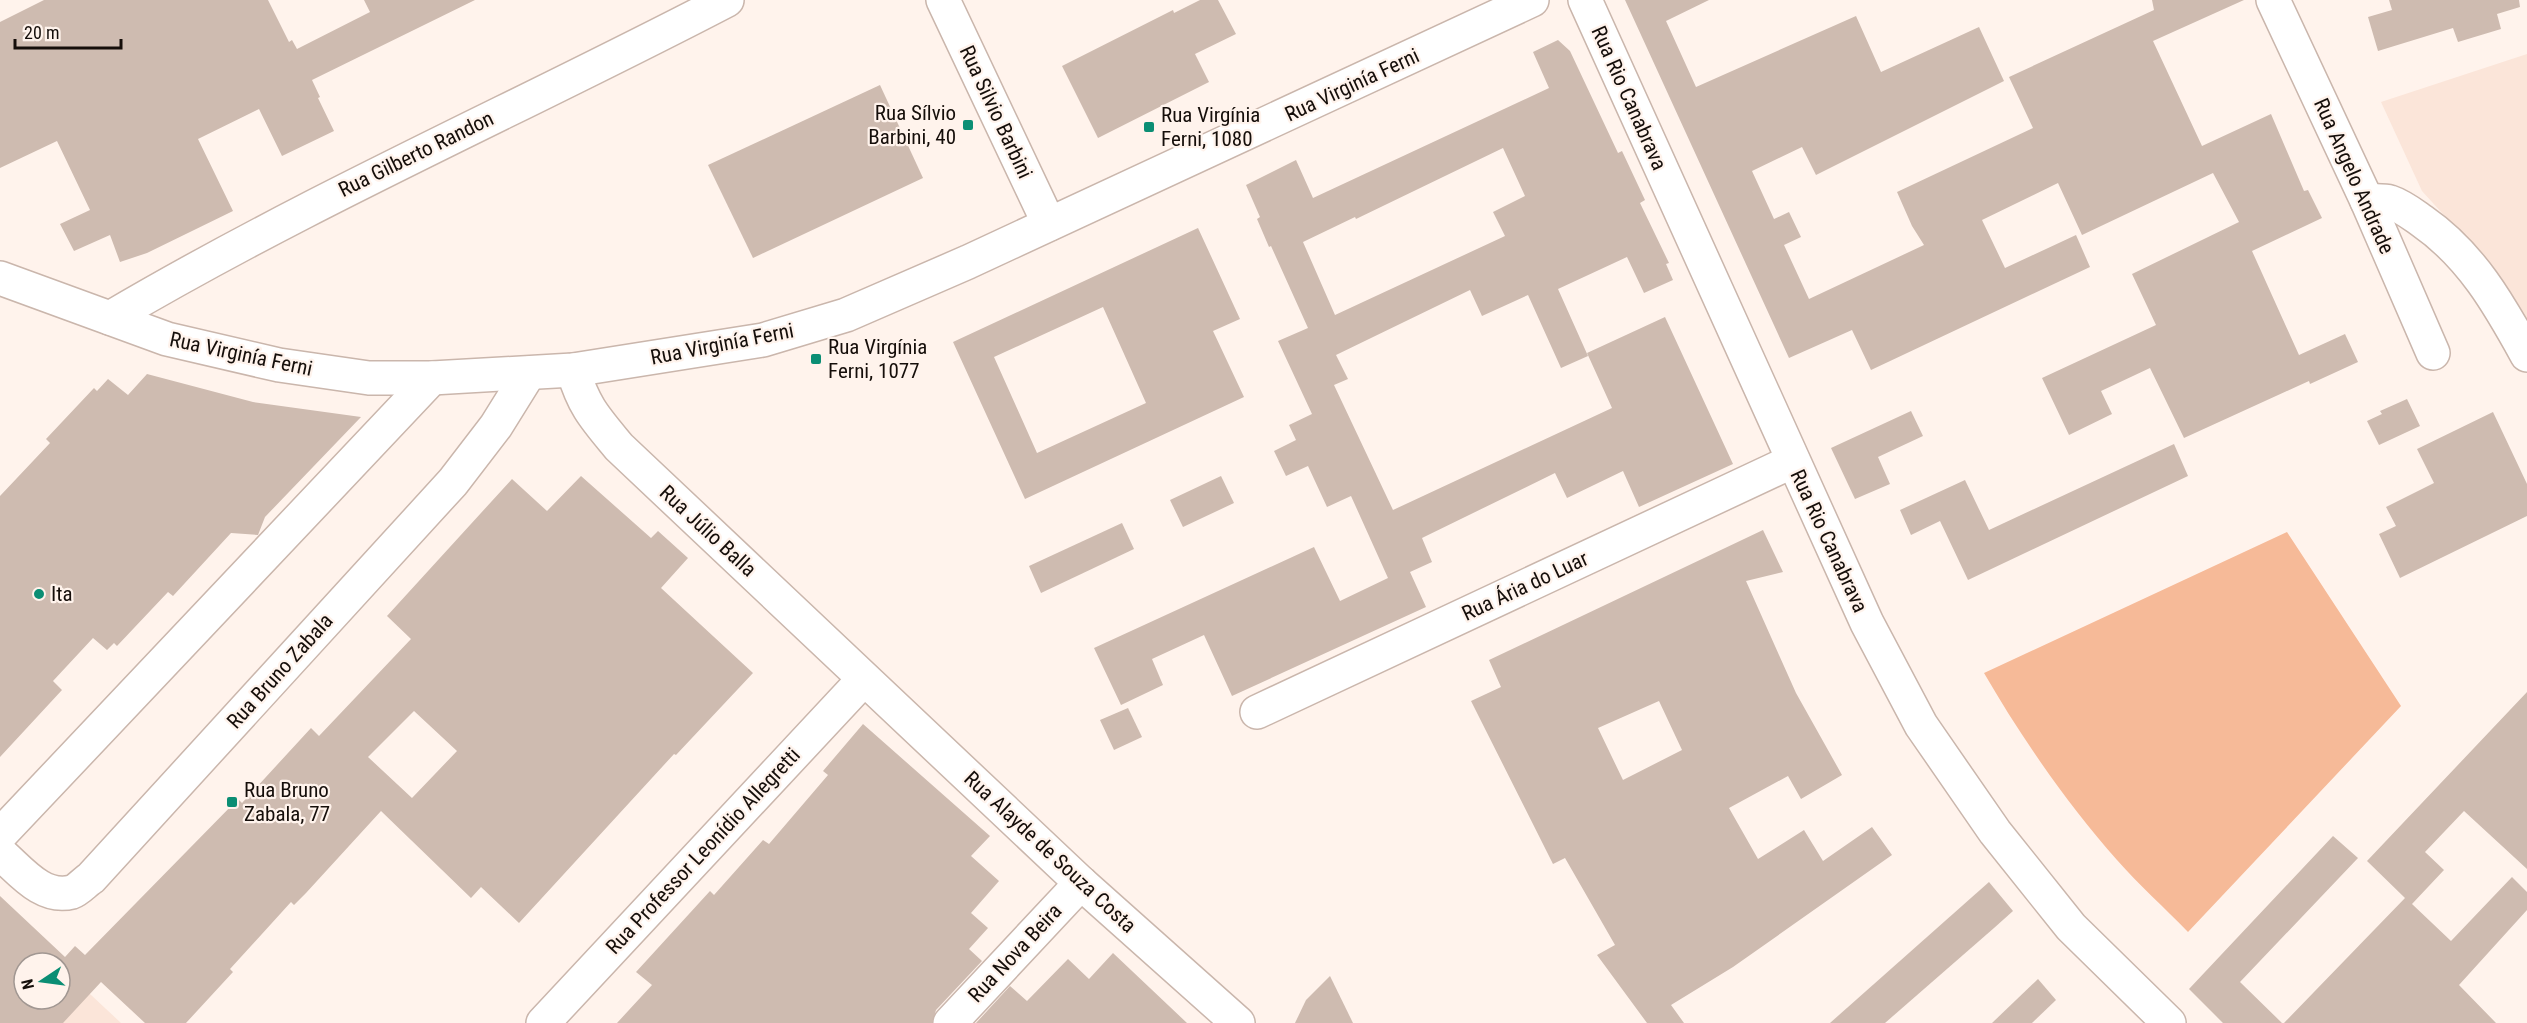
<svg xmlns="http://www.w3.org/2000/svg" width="2527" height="1023" viewBox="0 0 2527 1023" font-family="'Roboto Condensed',sans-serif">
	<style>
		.built { fill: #fbe5d9 }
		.green { fill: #f6ba98 }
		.building { fill: #cebbb0; fill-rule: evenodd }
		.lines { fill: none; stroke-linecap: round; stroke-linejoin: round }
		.minor-casing { stroke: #cab6ac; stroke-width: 36 }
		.minor { stroke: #fff; stroke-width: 33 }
		.poi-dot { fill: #0b8e74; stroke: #fff3ec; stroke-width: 2 }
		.labels { text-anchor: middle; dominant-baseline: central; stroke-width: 4.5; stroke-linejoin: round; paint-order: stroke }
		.street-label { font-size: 21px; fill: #150e0a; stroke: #fff3ec }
		.poi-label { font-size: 21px; fill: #150e0a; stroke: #fff3ec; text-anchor: start }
	</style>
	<rect width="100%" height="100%" fill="#fff3ec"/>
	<!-- built -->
	<g class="built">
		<path d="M 2527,54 L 2527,332 L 2473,247 L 2422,191 L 2381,102 Z"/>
		<path d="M 0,910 L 24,963 L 24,999 L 60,999 L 60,966 L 121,1023 L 0,1023 Z"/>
	</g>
	<!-- green -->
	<path class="green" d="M 2287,532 L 2401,706 L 2188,932 C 2165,908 2139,885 2117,860 C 2066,802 2023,740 1984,673 Z"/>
	<!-- building -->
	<g class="building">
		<path d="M 44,0 L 268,0 L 289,42 L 292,40 L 297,49 L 370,12 L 364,0 L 475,0 L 312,80 L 320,97 L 318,98 L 334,131 L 282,156 L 259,109 L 198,139 L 233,211 L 147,253 L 120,262 L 110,235 L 74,251 L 60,224 L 90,210 L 57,141 L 0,168 L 0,22 Z"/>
		<path d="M 1200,0 L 1218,0 L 1236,34 L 1195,54 L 1209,82 L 1098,138 L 1062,66 L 1173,10 L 1174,13 Z"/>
		<path d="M 1625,0 L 1709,0 L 1666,21 L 1696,87 L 1856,16 L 1881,72 L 1979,27 L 2004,81 L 1816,175 L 1802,147 L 1752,171 L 1774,219 L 1789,212 L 1801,237 L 1784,245 L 1809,299 L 1924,245 L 1912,226 L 1897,192 L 2033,128 L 2009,77 L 2154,10 L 2152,0 L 2244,0 L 2153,41 L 2202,146 L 2271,114 L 2304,191 L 2308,190 L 2322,218 L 2252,251 L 2299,355 L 2345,334 L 2358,362 L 2310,384 L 2309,381 L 2184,438 L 2150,368 L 2101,391 L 2112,414 L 2069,435 L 2042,378 L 2156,325 L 2132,274 L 2239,222 L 2213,173 L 2082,235 L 2058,183 L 1982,220 L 2005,268 L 2076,235 L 2090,267 L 1871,370 L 1852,330 L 1789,358 Z"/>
		<path d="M 2389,0 L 2519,0 L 2520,7 L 2497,14 L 2501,29 L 2458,42 L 2453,28 L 2378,51 L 2368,17 L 2392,10 Z"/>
		<path d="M 1558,40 L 1570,51 L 1618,153 L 1622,151 L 1645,200 L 1640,203 L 1669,263 L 1666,264 L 1673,280 L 1644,293 L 1627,257 L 1558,289 L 1588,356 L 1561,368 L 1528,295 L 1482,316 L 1470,290 L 1336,355 L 1348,379 L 1334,385 L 1393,510 L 1612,408 L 1587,353 L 1665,317 L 1733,464 L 1639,507 L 1623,471 L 1567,498 L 1555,473 L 1422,538 L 1432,562 L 1410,572 L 1426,607 L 1232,696 L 1204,635 L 1152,659 L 1163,685 L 1121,705 L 1094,648 L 1314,547 L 1340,601 L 1388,578 L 1351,496 L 1327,507 L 1308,466 L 1286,476 L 1274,451 L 1296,440 L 1289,425 L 1312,414 L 1278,341 L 1308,328 L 1271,246 L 1269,247 L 1257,219 L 1260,217 L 1246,185 L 1296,160 L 1313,198 L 1549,88 L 1533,52 ZM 1503,148 L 1525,196 L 1493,212 L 1505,236 L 1335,315 L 1303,242 L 1355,217 L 1356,219 Z"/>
		<path d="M 880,85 L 923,178 L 753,258 L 708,165 Z"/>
		<path d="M 1198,228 L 1240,319 L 1213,331 L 1244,397 L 1025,499 L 953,342 ZM 1103,307 L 1146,403 L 1037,453 L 994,357 Z"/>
		<path d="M 147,374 L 253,402 L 361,417 L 265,517 L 258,535 L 231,533 L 173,596 L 168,592 L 117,646 L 114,643 L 107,650 L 93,638 L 53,681 L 62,690 L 0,757 L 0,496 L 50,443 L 46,439 L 94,388 L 97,391 L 108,379 L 128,395 Z"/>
		<path d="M 2407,399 L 2420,426 L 2379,445 L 2367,421 L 2382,414 L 2380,411 Z"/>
		<path d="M 1911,411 L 1923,436 L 1878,457 L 1890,484 L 1855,499 L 1831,448 Z"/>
		<path d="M 2493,412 L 2527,484 L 2527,516 L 2400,578 L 2379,534 L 2396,526 L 2386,507 L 2434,483 L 2417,449 Z"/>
		<path d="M 2174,444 L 2188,476 L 1968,580 L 1940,521 L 1911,535 L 1900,510 L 1965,480 L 1989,530 Z"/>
		<path d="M 581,476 L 651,538 L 658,531 L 688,558 L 661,588 L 753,673 L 676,755 L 674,754 L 519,923 L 481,887 L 471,898 L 381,811 L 306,893 L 294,905 L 291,902 L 230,969 L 233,972 L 186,1023 L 145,1023 L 101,982 L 63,1023 L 0,1023 L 0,896 L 65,957 L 75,946 L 85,955 L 238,799 L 242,803 L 311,728 L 319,736 L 411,639 L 387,616 L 512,479 L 547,511 ZM 414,711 L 457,751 L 412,798 L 368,757 ZM 24,963 L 60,963 L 60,999 L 24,999 Z"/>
		<path d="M 1221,476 L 1234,503 L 1183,527 L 1170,500 Z"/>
		<path d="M 1122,523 L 1134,549 L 1041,593 L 1029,566 Z"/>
		<path d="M 1763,530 L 1783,572 L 1746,581 L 1796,693 L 1842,775 L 1801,799 L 1788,776 L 1729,808 L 1758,859 L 1804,830 L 1823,861 L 1872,827 L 1892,855 L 1733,967 L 1671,1005 L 1684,1023 L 1647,1023 L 1597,955 L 1615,945 L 1565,858 L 1553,864 L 1471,701 L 1501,687 L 1489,660 ZM 1659,701 L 1682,750 L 1623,780 L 1598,728 Z"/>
		<path d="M 2527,692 L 2527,869 L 2464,811 L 2425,852 L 2444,870 L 2412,904 L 2451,941 L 2512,877 L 2527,892 L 2527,910 L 2459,985 L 2496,1023 L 2284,1023 L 2405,898 L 2367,861 Z"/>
		<path d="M 1128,708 L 1142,737 L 1114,750 L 1100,720 Z"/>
		<path d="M 863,724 L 990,836 L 971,856 L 999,881 L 971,913 L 988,928 L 969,949 L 982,961 L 936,1010 L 932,1023 L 617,1023 L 652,985 L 636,972 L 710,891 L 714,895 L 763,840 L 769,844 L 828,775 L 823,771 Z"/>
		<path d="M 2333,836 L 2358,858 L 2240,982 L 2282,1023 L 2223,1023 L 2189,989 Z"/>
		<path d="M 1989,882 L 2013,911 L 1994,928 L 1885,1023 L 1830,1023 Z"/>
		<path d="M 1113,953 L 1187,1023 L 976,1023 L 1010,986 L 1027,1001 L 1068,959 L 1089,979 Z"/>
		<path d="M 1330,976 L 1353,1023 L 1295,1023 L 1306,1000 Z"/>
		<path d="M 2038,979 L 2056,1000 L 2032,1023 L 1992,1023 Z"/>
	</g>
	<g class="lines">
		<defs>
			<g id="minor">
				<path d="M 943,0 L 1049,224"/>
				<path d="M 1585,0 L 1867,623 L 1921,725 L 1995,832 L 2071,927 L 2169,1023"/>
				<path d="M 2273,0 L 2367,201 L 2433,353"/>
				<path d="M 2367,201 C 2375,201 2383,200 2390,202 C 2402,206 2412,214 2422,221 C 2471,255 2499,304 2527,355"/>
				<path d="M 0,278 L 167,339 L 279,365 L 369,378 L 432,378 L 573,370 L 763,340 L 846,315 L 968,262 L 1532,0"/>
				<path d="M 110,318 C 310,200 522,107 727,0"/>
				<path d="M 573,370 C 584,407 595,418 619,447 L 1081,883 L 1238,1023"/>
				<path d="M 1257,712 L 1793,461"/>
				<path d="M 0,835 L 432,378"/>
				<path d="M 0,853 C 20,870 42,900 72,892 C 78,890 85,882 91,878 L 453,482 L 496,426 L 529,373"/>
				<path d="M 543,1023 L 864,679"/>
				<path d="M 950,1023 L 1081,883"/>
			</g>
		</defs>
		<!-- minor casing -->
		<use href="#minor" class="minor-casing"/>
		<!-- minor -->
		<use href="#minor" class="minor"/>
	</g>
	<!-- markers -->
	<g class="poi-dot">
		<rect x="962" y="119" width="12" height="12" rx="3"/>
		<rect x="1143" y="121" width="12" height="12" rx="3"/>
		<rect x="810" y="353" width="12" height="12" rx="3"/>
		<circle cx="39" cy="594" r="6"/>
		<rect x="226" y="796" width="12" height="12" rx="3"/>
	</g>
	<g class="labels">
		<!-- street labels -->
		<g class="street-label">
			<text transform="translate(1352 85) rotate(-25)">Rua Virginía Ferni</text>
			<text transform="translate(1629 98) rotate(66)">Rua Rio Canabrava</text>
			<text transform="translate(996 112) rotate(65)">Rua Silvio Barbini</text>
			<text transform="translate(416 154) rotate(-26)">Rua Gilberto Randon</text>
			<text transform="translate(2354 176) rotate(66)">Rua Angelo Andrade</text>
			<text transform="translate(722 344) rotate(-11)">Rua Virginía Ferni</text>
			<text transform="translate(241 354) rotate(12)">Rua Virginía Ferni</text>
			<text transform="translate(708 531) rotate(43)">Rua Júlio Balla</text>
			<text transform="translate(1829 541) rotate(65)">Rua Rio Canabrava</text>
			<text transform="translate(1525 586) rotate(-25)">Rua Ária do Luar</text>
			<text transform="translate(280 671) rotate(-48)">Rua Bruno Zabala</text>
			<text transform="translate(703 851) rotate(-47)">Rua Professor Leonídio Allegretti</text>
			<text transform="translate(1050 852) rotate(43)">Rua Alayde de Souza Costa</text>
			<text transform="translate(1015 953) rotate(-47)">Rua Nova Beira</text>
		</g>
		<!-- poi labels -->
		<g class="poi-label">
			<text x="956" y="113" text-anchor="end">Rua Sílvio<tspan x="956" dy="24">Barbini, 40</tspan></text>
			<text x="1161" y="115">Rua Virgínia<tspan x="1161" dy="24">Ferni, 1080</tspan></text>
			<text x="828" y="347">Rua Virgínia<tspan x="828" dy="24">Ferni, 1077</tspan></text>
			<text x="51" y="594">Ita</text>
			<text x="244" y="790">Rua Bruno<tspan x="244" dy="24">Zabala, 77</tspan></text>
		</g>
	</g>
	<!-- north arrow -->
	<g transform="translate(42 981) rotate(257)"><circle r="28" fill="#fff3ec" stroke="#a19792" stroke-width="1.5"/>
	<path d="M0-4.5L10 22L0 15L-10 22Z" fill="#0b8e74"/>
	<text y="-9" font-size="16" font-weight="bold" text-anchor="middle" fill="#150e0a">N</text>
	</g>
	<!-- scale -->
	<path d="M15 39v9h106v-9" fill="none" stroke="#150e0a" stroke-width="3"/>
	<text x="24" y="39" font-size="18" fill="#150e0a" stroke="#fff3ec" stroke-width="4.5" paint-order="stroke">20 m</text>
</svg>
